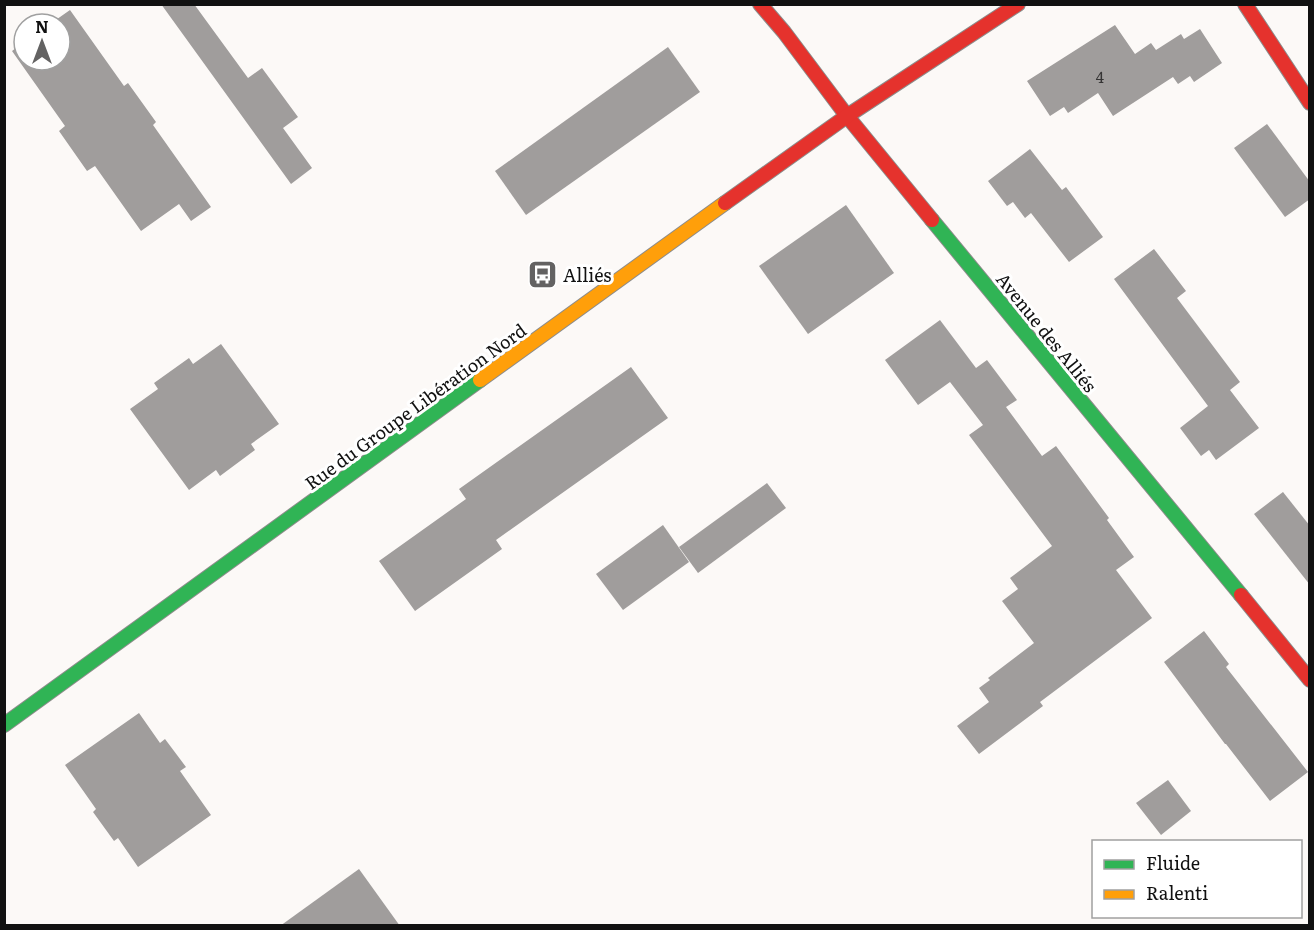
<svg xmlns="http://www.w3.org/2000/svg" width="1314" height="930" viewBox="0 0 1314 930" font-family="Literata,serif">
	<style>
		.building { fill: #a09d9c }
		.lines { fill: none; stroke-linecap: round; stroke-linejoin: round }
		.fast-casing { stroke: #8d8c8b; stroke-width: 16 }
		.slow-casing { stroke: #8d8c8b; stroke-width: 16 }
		.jam-casing { stroke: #8d8c8b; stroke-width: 16 }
		.fast { stroke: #30b455; stroke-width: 14 }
		.slow { stroke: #ff9f0a; stroke-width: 14 }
		.jam { stroke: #e5322d; stroke-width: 14 }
		.labels { text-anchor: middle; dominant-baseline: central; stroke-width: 6; stroke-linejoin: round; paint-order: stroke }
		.number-label { font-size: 15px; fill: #353434 }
		.poi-label { font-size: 18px; fill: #111; stroke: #fff; text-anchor: start }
		.street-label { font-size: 18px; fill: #111; stroke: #fff }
	</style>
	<rect width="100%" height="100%" fill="#fcf9f7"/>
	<!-- building -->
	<g class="building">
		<path d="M 161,4 L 194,4 L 248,78 L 262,68 L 298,117 L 283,128 L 312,168 L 291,184 Z"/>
		<path d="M 70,10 L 124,86 L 128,83 L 156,122 L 153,125 L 211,207 L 191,221 L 179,204 L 141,231 L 95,166 L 87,171 L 59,131 L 65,126 L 12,51 L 24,42 L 24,60 L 60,60 L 60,24 L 50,24 Z"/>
		<path d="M 1115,25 L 1135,54 L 1151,43 L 1156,50 L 1181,34 L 1184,39 L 1200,29 L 1222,63 L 1194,82 L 1190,76 L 1178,84 L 1173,77 L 1113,116 L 1098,93 L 1068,113 L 1064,107 L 1050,116 L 1027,81 Z"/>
		<path d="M 668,47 L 700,92 L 526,215 L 495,171 Z"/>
		<path d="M 1267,124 L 1310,182 L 1310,199 L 1285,217 L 1234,148 Z"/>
		<path d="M 1030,149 L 1062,190 L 1066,187 L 1103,237 L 1069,262 L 1031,213 L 1025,218 L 1013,202 L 1007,206 L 988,181 Z"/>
		<path d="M 846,205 L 894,273 L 808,334 L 759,266 Z"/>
		<path d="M 1154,249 L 1186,291 L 1177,298 L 1240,382 L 1230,390 L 1259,428 L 1216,460 L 1209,450 L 1201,456 L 1180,428 L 1208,406 L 1114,279 Z"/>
		<path d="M 940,320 L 976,368 L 987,360 L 1017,400 L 1006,407 L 1042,456 L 1056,446 L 1109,518 L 1107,520 L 1134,557 L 1116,570 L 1152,618 L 1040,702 L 1043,706 L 979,754 L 957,726 L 989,702 L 979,688 L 990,680 L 988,678 L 1034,643 L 1002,601 L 1018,589 L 1010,578 L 1052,546 L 969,435 L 983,425 L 950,382 L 918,405 L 885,360 Z"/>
		<path d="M 221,344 L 279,424 L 251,444 L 255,450 L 220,476 L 216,470 L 189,490 L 130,409 L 158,389 L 154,383 L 189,358 L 193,364 Z"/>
		<path d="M 631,367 L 668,418 L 496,540 L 502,549 L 415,611 L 379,561 L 466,499 L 459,489 Z"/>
		<path d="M 767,483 L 786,508 L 698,573 L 679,547 Z"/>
		<path d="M 1283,492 L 1310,526 L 1310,585 L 1254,514 Z"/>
		<path d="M 663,525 L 689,562 L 623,610 L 596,574 Z"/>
		<path d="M 1204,631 L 1229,664 L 1226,667 L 1308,772 L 1270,801 L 1226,744 L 1225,744 L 1164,662 Z"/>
		<path d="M 139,713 L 160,743 L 165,739 L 186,767 L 180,771 L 211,815 L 138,867 L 118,838 L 114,841 L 93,812 L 96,809 L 65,765 Z"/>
		<path d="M 1168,780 L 1191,811 L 1161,835 L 1136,803 Z"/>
		<path d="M 359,869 L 400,926 L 280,926 Z"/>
	</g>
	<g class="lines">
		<defs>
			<g id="fast">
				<path d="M 932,220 L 1241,595"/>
				<path d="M 4,725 L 480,380"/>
			</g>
			<path id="slow" d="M 480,380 L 725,203"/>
			<g id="jam">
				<path d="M 760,4 L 784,32 L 847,116 L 932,220"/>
				<path d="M 1245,4 L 1310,103"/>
				<path d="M 725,203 L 847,116 L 1018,4"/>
				<path d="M 1241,595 L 1310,680"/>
			</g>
		</defs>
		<!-- fast casing -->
		<use href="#fast" class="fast-casing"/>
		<!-- slow casing -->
		<use href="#slow" class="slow-casing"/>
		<!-- jam casing -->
		<use href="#jam" class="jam-casing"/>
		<!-- fast -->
		<use href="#fast" class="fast"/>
		<!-- slow -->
		<use href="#slow" class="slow"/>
		<!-- jam -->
		<use href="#jam" class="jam"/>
	</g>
	<!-- icons -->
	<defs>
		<symbol id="bus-square" viewBox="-11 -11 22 22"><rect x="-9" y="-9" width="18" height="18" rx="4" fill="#636262" stroke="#fff"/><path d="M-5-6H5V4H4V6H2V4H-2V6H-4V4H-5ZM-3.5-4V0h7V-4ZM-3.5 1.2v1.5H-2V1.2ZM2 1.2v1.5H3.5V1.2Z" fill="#fff"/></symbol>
	</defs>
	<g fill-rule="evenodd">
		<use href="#bus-square" x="526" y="258" width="33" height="33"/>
	</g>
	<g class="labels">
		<!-- number labels -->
		<g class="number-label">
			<text x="1100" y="76">4</text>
		</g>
		<!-- poi labels -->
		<g class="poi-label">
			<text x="563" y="274">Alliés</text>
		</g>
		<!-- street labels -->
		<g class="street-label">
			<text transform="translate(1047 332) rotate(51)">Avenue des Alliés</text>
			<text transform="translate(415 406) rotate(-36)">Rue du Groupe Libération Nord</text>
		</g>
	</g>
	<!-- border -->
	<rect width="1314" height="930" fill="none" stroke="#111111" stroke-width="12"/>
	<!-- legend -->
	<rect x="1092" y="840" width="210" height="78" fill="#ffffff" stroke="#a0a0a0" stroke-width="1.5"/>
	<rect x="1104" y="860" width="30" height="9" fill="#30b455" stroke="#a0a0a0" stroke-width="1.5"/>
	<text x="1146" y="870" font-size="18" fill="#111111">Fluide</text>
	<rect x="1104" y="890" width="30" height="9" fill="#ff9f0a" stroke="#a0a0a0" stroke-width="1.5"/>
	<text x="1146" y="900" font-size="18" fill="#111111">Ralenti</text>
	<!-- north arrow -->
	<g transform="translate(42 42)"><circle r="28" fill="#ffffff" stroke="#a0a0a0" stroke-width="1.5"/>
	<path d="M0-4.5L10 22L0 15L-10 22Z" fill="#636262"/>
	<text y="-9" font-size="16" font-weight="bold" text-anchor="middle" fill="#111111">N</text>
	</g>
</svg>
